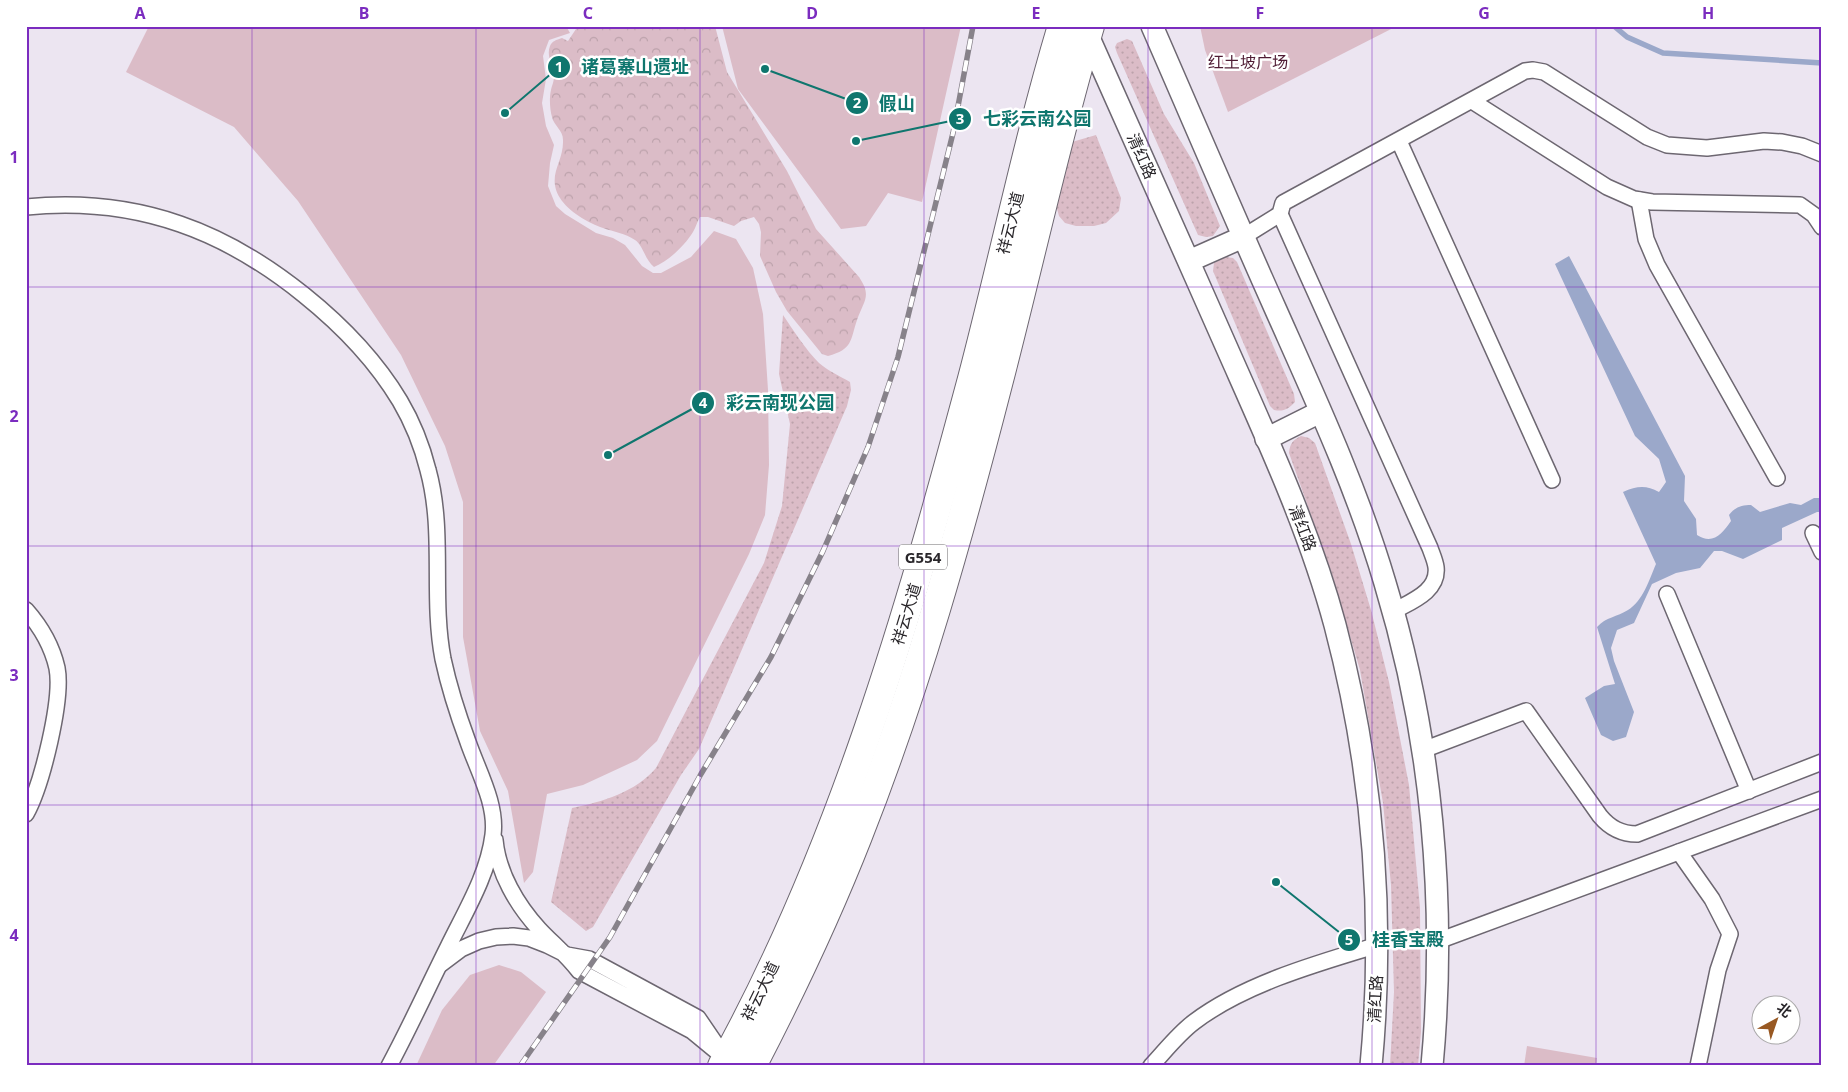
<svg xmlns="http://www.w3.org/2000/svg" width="1848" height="1092" viewBox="0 0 1848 1092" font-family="'Noto Sans','Noto Sans SC',sans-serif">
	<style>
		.grass { fill: url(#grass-dots) }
		.forest { fill: url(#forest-crowns) }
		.green { fill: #dbbcc7 }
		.water { fill: #9ba8ca }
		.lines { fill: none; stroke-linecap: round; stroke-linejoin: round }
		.stream { stroke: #9ba8ca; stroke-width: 5.5 }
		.street-casing { stroke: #6d6771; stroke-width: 18 }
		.secondary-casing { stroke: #6d6771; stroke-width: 24 }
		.highway-casing { stroke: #6d6771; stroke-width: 30 }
		.street { stroke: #fff; stroke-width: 15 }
		.secondary { stroke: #fff; stroke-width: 21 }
		.highway { stroke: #fff; stroke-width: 28 }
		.rail-casing { stroke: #87828a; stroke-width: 5.5 }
		.rail { stroke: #fff; stroke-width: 4; stroke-dasharray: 11; stroke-linecap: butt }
		.grid { fill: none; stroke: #7b2cbf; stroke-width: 1; stroke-opacity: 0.55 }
		.labels { text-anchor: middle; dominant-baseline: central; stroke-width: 5; stroke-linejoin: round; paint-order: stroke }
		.shield { fill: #fff; stroke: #6a686b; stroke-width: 1 }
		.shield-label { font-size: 15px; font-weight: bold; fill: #2a272b }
		.park-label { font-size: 16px; fill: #501d35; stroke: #fff }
		.street-label { font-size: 16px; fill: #2a272b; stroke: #fff }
		.leader { fill: none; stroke: #0f766e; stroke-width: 2 }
		.callout-dot { fill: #0f766e; stroke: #fff; stroke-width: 2 }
		.mark-label { font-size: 15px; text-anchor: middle; font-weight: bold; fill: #fff }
		.callout-label { font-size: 18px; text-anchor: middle; font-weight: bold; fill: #0f766e; stroke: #fff; stroke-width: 5; stroke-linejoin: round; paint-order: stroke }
		.neatline { fill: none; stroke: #7b2cbf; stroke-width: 2 }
		.grid-label { font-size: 16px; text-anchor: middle; font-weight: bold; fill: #7b2cbf }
	</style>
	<defs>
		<pattern id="grass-dots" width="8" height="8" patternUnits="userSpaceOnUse" patternTransform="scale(1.25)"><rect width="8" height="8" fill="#dbbcc7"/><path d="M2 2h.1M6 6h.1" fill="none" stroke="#bca2ab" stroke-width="1.8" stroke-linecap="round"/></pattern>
		<pattern id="forest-crowns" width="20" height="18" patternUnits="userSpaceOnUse" patternTransform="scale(1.25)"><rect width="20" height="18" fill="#dbbcc7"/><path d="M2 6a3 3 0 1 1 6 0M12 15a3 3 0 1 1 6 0" fill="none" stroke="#bca2ab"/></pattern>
	</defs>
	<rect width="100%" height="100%" fill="#ece5f1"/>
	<!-- grass -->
	<g class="grass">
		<path d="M 1127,39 L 1132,41 L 1164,114 L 1194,163 L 1220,226 L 1213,236 L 1206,237 L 1198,235 L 1117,53 L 1115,47 L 1117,43 Z"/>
		<path d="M 1096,135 L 1121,198 L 1119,211 L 1106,223 L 1094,226 L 1076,226 L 1065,223 L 1059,216 L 1056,205 L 1072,142 Z"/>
		<path d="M 1226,257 L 1233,258 L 1237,262 L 1294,394 L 1295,402 C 1288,409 1284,412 1274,410 L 1270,406 L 1213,271 L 1214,263 Z"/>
		<path d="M 783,315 C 793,330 806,350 819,363 C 828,371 840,376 850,382 L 851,390 L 847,406 L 699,749 L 681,775 L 593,927 L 586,931 L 551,902 L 572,808 C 602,802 636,792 656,768 L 764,563 L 782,506 L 790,424 L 779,374 Z"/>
		<path d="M 1301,436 L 1309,438 L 1315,443 L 1351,544 L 1371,610 L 1389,682 L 1409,785 L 1420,908 L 1421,1032 L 1418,1066 L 1390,1066 L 1394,992 L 1391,885 L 1383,803 L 1360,670 L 1331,571 L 1289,453 C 1290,443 1293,440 1301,436 Z"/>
	</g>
	<!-- forest -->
	<path class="forest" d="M 578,26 L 715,26 L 727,72 L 787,171 L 816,229 L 859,277 C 872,296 864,300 857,320 C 850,341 853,349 828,356 L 822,354 L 787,311 L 776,292 L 760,256 L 761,232 L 759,224 L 754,217 L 741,221 L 734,226 L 708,217 L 700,217 C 697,222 696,227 693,232 C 685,245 669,261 654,267 C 645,260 643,245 635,240 C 625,233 614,232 603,228 C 588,223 568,211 560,198 C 546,175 564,163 563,140 C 563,130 554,126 552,117 C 550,110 549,98 551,90 C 552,85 554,82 554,76 C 553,66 546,56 550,46 C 552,41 556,40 562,38 L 568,41 Z"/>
	<!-- green -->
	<g class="green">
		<path d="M 149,26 L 566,26 L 570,33 L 549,40 L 543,56 L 546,79 L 542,103 L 546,126 L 554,145 L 550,163 L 548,186 L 556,206 L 565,214 L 596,233 L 613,238 L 625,245 L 642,266 L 653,273 L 661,273 L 691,257 L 714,231 L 736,239 L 753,268 L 763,314 L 768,390 L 769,465 L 765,515 L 749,554 L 657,741 L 637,760 L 583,785 L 547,794 L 533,872 L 524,883 L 508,791 L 480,731 L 463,637 L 463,502 L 445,446 L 401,355 L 298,201 L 234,127 L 126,72 Z"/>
		<path d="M 722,26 L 961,26 L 922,202 L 888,193 L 866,226 L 841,229 L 738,89 Z"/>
		<path d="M 1200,26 L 1397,26 L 1228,112 L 1205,50 Z"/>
		<path d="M 499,965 L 521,972 L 546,992 L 493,1066 L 416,1066 L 442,1010 L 470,975 Z"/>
		<path d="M 1527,1046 L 1597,1058 L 1596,1066 L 1524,1066 Z"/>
	</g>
	<!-- water -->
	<path class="water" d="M 1569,256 L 1685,476 L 1684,501 L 1696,519 L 1697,535 C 1713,545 1722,534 1731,521 L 1729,515 C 1735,507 1742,505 1751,505 L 1760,512 L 1790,503 L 1801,505 L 1814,498 L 1822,498 L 1822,512 L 1817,512 L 1782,528 L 1782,540 L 1743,559 L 1722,551 L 1714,551 L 1700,568 L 1676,573 L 1652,584 L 1634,623 L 1617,630 L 1611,648 L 1614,661 L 1634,712 L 1626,737 L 1613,741 L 1601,735 L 1585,698 L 1604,686 L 1615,684 L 1597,627 C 1606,617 1617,617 1628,610 C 1643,601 1649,580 1656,564 L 1623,492 C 1637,486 1646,485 1659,492 L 1666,482 L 1659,459 L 1635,436 L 1555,264 Z"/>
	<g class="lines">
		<!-- stream -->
		<path class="stream" d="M 1614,26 L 1627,37 L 1663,53 L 1822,63"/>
		<defs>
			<g id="street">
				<path d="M 1472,101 L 1607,187 L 1634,199 L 1652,202 L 1800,205 L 1814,215 L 1822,227"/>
				<path d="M 1399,141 L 1552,480"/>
				<path d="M 1639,200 L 1646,239 L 1657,265 L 1777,478"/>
				<path d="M 26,207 C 77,202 131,207 180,224 C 262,252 355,326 400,401 C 413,423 422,446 428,470 C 445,532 431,596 443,659 C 449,687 458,715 468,742 C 478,771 497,804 493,835 C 488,875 465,912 448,947 C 428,987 410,1027 389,1066"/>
				<path d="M 1280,214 L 1430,548 C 1432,554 1435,560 1436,567 C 1439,591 1412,601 1394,611"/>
				<path d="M 1243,237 L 1280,214 L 1283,203 L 1525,71 L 1533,70 L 1544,72 L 1647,137 L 1667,145 L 1707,148 L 1764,141 L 1782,142 L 1802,146 L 1822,154"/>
				<path d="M 1813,533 L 1822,552"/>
				<path d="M 1667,594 L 1749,791"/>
				<path d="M 26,610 C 41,627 52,646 57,668 C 63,699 42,785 26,814"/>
				<path d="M 1423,750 L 1526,711 L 1600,816 C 1610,828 1621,834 1637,834 L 1822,762"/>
				<path d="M 1679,852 L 1712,899 L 1730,934 L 1718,970 L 1698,1066"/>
				<path d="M 1438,941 L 1822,799"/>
				<path d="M 441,964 L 461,949 L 479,941 L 496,937 L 513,936 L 529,938 L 547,945 L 567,955 L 589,959 L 698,1018 L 726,1059 L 692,1031 L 579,971 C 567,955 552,943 539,929 C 517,905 498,873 495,840"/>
				<path d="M 1151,1066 C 1165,1051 1178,1034 1194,1022 C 1244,984 1318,963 1378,945"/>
			</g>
			<g id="secondary">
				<path d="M 1152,26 C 1193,120 1233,214 1275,308 C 1315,398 1357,488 1385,583 C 1432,738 1447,904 1432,1066"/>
				<path d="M 1085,29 C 1133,137 1182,246 1230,355 C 1269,443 1310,532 1335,625 C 1373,769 1385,918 1371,1066"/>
				<path d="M 1189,261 L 1243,237"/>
				<path d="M 1266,439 L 1320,412"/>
			</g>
			<g id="highway">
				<path d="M 722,1066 C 841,851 909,614 972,379 C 1003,261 1027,143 1062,26"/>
				<path d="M 752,1066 C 791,991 827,915 858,836 C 916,689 959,536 998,384 C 1029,265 1055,144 1090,26"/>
			</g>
		</defs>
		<!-- street casing -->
		<use href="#street" class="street-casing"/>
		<!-- secondary casing -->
		<use href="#secondary" class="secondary-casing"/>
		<!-- highway casing -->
		<use href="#highway" class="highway-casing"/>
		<!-- street -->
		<use href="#street" class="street"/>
		<!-- secondary -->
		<use href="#secondary" class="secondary"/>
		<!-- highway -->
		<use href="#highway" class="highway"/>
		<defs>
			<path id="rail" d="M 520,1066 L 610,937 L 701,774 L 771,657 L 823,551 L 868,447 L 898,357 L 953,133 L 973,26"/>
		</defs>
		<!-- rail casing -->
		<use href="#rail" class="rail-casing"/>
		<!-- rail -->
		<use href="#rail" class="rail"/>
	</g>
	<!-- grid -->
	<path class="grid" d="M 252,26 L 252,1066M 476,26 L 476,1066M 700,26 L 700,1066M 924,26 L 924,1066M 1148,26 L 1148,1066M 1372,26 L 1372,1066M 1596,26 L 1596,1066M 26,287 L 1822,287M 26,546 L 1822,546M 26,805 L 1822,805"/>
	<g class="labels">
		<!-- shield labels -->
		<rect class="shield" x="899" y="544.5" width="48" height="25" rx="4"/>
		<g class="shield-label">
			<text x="923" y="557">G554</text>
		</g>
		<!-- park labels -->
		<g class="park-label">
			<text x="1248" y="62">红土坡广场</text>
		</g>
		<!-- street labels -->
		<g class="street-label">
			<text transform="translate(1142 156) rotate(66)">清红路</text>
			<text transform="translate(1010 223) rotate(-76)">祥云大道</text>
			<text transform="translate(1303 528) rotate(69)">清红路</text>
			<text transform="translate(906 614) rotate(-73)">祥云大道</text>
			<text transform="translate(760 991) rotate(-64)">祥云大道</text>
			<text transform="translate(1375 999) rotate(-87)">清红路</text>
		</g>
	</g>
	<!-- callouts -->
	<path class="leader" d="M505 113L559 67M765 69L857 103M856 141L960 119M608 455L703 403M1276 882L1349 940"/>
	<g class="callout-dot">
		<circle cx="505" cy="113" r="5"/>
		<circle cx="765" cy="69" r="5"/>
		<circle cx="856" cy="141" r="5"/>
		<circle cx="608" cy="455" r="5"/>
		<circle cx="1276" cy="882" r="5"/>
		<circle cx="559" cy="67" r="12"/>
		<circle cx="857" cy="103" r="12"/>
		<circle cx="960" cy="119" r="12"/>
		<circle cx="703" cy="403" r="12"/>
		<circle cx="1349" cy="940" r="12"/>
	</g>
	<g class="mark-label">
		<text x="559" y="72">1</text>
		<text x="857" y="108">2</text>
		<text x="960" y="124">3</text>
		<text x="703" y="408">4</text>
		<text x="1349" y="945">5</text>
	</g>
	<g class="callout-label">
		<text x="635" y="73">诸葛寨山遗址</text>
		<text x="897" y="110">假山</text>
		<text x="1037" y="125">七彩云南公园</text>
		<text x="780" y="409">彩云南现公园</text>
		<text x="1408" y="946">桂香宝殿</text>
	</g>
	<!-- border -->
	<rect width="1848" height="1092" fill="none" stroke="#ffffff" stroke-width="55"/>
	<!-- north arrow -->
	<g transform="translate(1776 1020) rotate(40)"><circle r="24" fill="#ffffff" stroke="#aaa9aa"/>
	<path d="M0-4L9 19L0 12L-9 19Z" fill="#985822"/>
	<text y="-8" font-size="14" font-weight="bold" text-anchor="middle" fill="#2a272b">北</text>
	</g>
	<rect x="28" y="28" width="1792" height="1036" class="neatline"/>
	<g class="grid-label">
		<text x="140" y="19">A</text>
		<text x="364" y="19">B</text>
		<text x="588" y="19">C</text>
		<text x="812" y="19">D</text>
		<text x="1036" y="19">E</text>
		<text x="1260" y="19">F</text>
		<text x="1484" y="19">G</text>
		<text x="1708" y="19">H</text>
		<text x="14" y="163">1</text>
		<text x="14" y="422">2</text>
		<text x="14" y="681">3</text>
		<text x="14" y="941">4</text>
	</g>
</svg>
